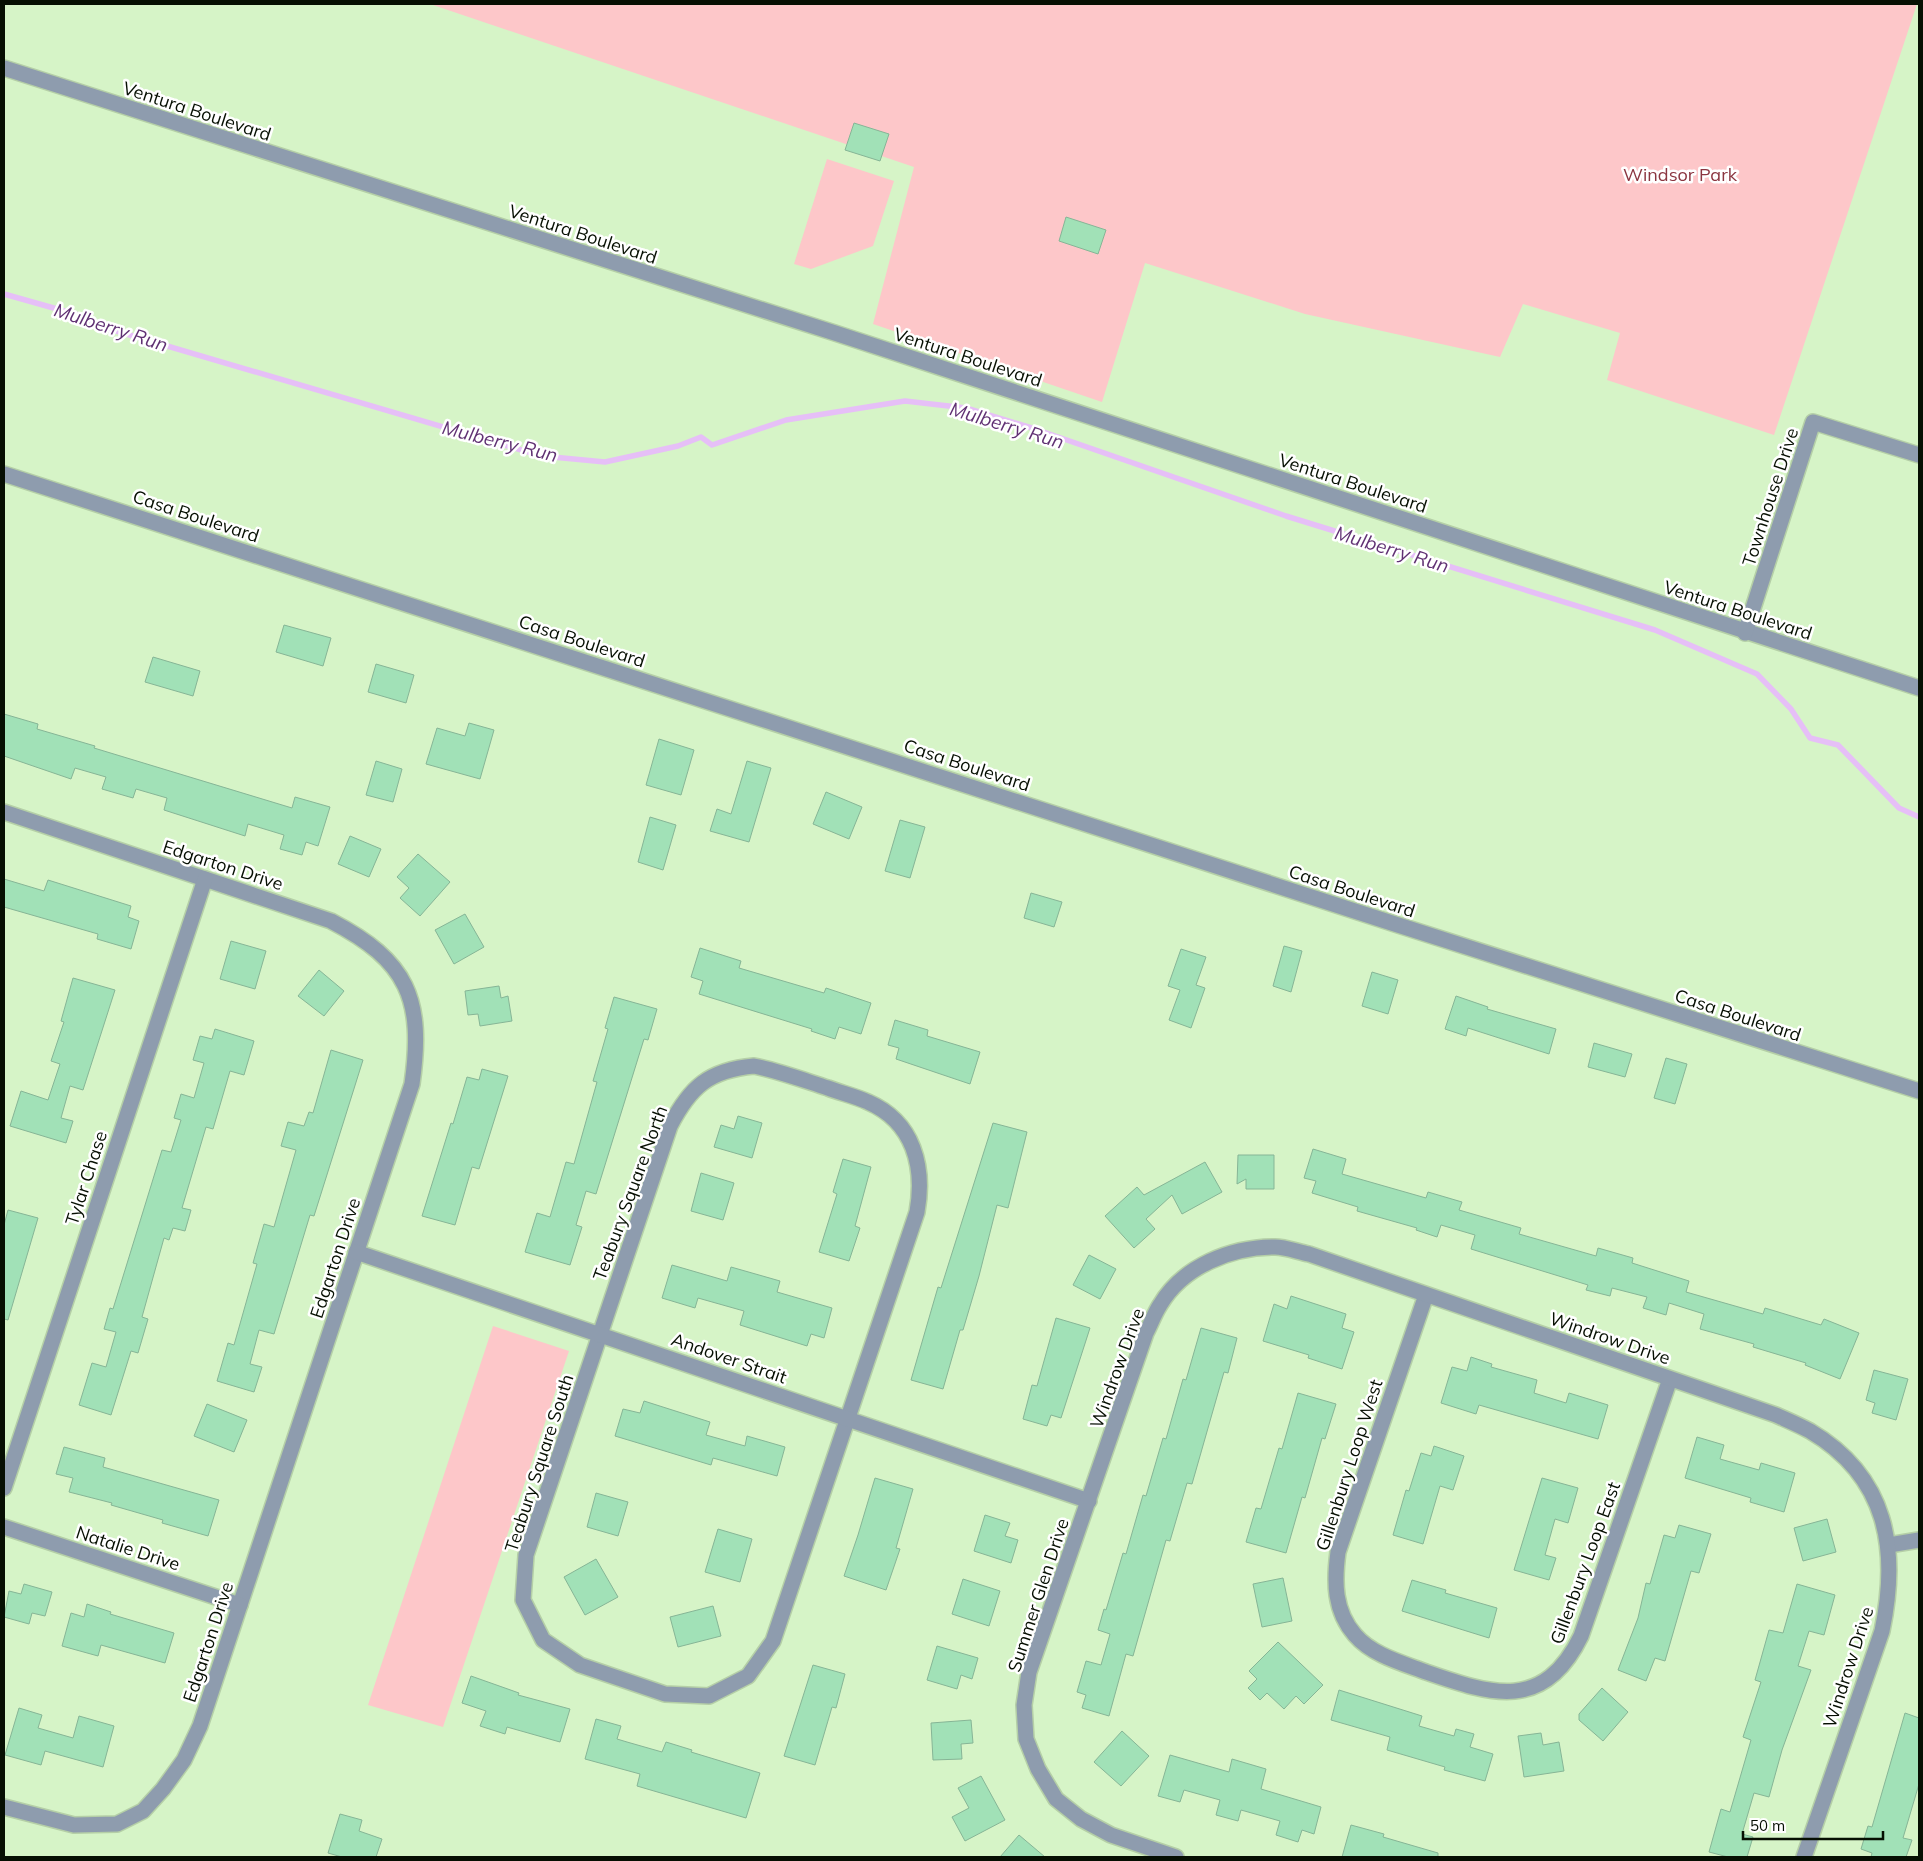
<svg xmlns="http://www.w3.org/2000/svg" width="1923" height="1861" viewBox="0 0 1923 1861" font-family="Mulish,sans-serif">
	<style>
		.green { fill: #fdc7c9 }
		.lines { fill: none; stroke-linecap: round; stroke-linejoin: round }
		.stream { stroke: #e6bff7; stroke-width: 5.5 }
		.building { fill: #a1e1b7; stroke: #86b596 }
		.minor-casing { stroke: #b5cfa7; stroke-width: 18 }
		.minor { stroke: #8e9cae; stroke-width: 15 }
		.labels { text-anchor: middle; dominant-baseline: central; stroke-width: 5; stroke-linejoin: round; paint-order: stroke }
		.street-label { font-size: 18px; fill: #060f02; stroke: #fff }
		.park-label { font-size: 18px; fill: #8b3540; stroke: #fff }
		.water-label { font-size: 19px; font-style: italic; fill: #603173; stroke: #fff }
	</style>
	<rect width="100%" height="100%" fill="#d6f4c7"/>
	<!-- green -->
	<g class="green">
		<path d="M 430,4 L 1917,4 L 1774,435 L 1607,380 L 1620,333 L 1523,304 L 1500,357 L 1305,314 L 1145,263 L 1102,402 L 873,324 L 914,167 Z"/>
		<path d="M 827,159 L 894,181 L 873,246 L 811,269 L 794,264 Z"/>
		<path d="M 493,1326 L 569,1351 L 443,1727 L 368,1705 Z"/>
	</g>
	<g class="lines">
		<!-- stream -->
		<path class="stream" d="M 4,294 L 82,316 L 106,328 L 542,456 L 605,462 L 678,446 L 701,437 L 712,445 L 786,420 L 905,401 L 966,408 L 1035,429 L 1286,516 L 1655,630 L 1757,674 L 1791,709 L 1810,738 L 1838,745 L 1899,808 L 1919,817"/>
	</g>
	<!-- building -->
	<g class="building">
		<path d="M 854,123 L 889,134 L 880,161 L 845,150 Z"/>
		<path d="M 1066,217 L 1106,230 L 1098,254 L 1059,241 Z"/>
		<path d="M 284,625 L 331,638 L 323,666 L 276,652 Z"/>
		<path d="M 153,657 L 200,671 L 193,696 L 145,682 Z"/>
		<path d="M 376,664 L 414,675 L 406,703 L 368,692 Z"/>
		<path d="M 4,714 L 38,724 L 37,729 L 95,746 L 94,748 L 292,808 L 295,797 L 330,807 L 318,846 L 306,842 L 302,855 L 280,849 L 284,835 L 248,824 L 245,836 L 164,810 L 167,798 L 136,789 L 133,798 L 102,789 L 106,777 L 75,768 L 71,779 L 4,756 Z"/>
		<path d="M 469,723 L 494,730 L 480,779 L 426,764 L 437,728 L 465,736 Z"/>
		<path d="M 659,739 L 694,750 L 681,795 L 646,785 Z"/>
		<path d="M 376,761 L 402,769 L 393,802 L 366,795 Z"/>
		<path d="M 747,761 L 771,768 L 749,842 L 710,831 L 717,809 L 731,814 Z"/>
		<path d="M 826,792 L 862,807 L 849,839 L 813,824 Z"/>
		<path d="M 650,817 L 676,825 L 663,870 L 638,862 Z"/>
		<path d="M 900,820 L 925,827 L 910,878 L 885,871 Z"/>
		<path d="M 350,836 L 381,849 L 369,877 L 338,864 Z"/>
		<path d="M 418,854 L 450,882 L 420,916 L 400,898 L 409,888 L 397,877 Z"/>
		<path d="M 4,879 L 44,891 L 48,880 L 131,906 L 128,917 L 139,921 L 131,949 L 97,939 L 98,934 L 4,907 Z"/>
		<path d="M 1031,893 L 1062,902 L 1054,927 L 1024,918 Z"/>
		<path d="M 465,914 L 484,947 L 454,964 L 435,930 Z"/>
		<path d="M 231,941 L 266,951 L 255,989 L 220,979 Z"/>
		<path d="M 1284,946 L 1302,951 L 1291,992 L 1273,986 Z"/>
		<path d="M 700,948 L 741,961 L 739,968 L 824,993 L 826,988 L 871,1003 L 861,1034 L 839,1027 L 835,1039 L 811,1031 L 812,1029 L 699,994 L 703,981 L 691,977 Z"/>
		<path d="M 1181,949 L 1206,957 L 1196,985 L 1205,988 L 1191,1028 L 1169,1020 L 1180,990 L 1168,986 Z"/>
		<path d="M 319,970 L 344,991 L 324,1016 L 298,996 Z"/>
		<path d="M 1372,972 L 1398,980 L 1388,1014 L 1362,1006 Z"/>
		<path d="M 73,978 L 115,990 L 83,1090 L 70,1086 L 61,1118 L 73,1121 L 66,1143 L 10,1126 L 21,1091 L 48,1100 L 60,1064 L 51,1061 L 64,1022 L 61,1021 Z"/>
		<path d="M 499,986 L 501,998 L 508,996 L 512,1021 L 480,1026 L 478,1014 L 468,1015 L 465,991 Z"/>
		<path d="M 1456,996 L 1488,1007 L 1487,1009 L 1556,1029 L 1549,1054 L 1468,1028 L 1466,1036 L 1445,1029 Z"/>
		<path d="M 614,997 L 657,1009 L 648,1040 L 644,1039 L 596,1194 L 586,1191 L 576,1225 L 582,1227 L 570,1265 L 525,1252 L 537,1213 L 550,1217 L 566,1162 L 574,1164 L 597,1082 L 593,1081 L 608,1029 L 605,1028 Z"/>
		<path d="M 895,1020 L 928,1030 L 927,1036 L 980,1052 L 970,1084 L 896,1059 L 899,1048 L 888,1045 Z"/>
		<path d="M 215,1029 L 254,1041 L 244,1075 L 230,1071 L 213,1129 L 206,1127 L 182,1208 L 191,1210 L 185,1231 L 173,1228 L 169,1240 L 164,1238 L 142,1317 L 148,1319 L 138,1353 L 131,1351 L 111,1415 L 79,1405 L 92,1363 L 106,1367 L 116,1332 L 104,1329 L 110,1308 L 113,1309 L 162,1150 L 171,1152 L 181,1120 L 174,1118 L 181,1094 L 194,1098 L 204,1063 L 193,1060 L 200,1036 L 212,1039 Z"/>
		<path d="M 1594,1043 L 1632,1054 L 1625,1077 L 1588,1067 Z"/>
		<path d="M 331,1050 L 363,1060 L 314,1216 L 310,1215 L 274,1334 L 259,1330 L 250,1364 L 262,1367 L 254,1392 L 217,1381 L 228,1343 L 234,1345 L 257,1264 L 253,1263 L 264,1224 L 274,1227 L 296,1150 L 281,1146 L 288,1122 L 304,1126 L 309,1112 L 313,1113 Z"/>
		<path d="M 1666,1058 L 1687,1064 L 1675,1104 L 1654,1098 Z"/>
		<path d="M 482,1069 L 508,1076 L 479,1169 L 472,1167 L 455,1225 L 422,1216 L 451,1123 L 453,1124 L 467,1077 L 479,1080 Z"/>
		<path d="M 738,1116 L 762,1123 L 752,1158 L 714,1147 L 721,1125 L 734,1129 Z"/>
		<path d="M 993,1123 L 1027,1132 L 1008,1208 L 997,1205 L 979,1276 L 963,1330 L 960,1330 L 943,1389 L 911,1380 L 938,1287 L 941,1288 Z"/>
		<path d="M 1313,1149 L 1346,1159 L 1342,1174 L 1426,1198 L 1428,1192 L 1462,1202 L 1459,1210 L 1521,1228 L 1519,1234 L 1596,1256 L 1598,1248 L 1633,1258 L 1632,1263 L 1689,1281 L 1686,1292 L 1763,1314 L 1765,1308 L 1821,1325 L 1824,1319 L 1859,1333 L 1840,1379 L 1805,1365 L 1806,1363 L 1753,1347 L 1754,1344 L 1700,1329 L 1704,1314 L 1669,1303 L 1666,1315 L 1643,1308 L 1647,1297 L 1612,1288 L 1610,1296 L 1586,1290 L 1588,1285 L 1471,1249 L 1475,1235 L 1441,1225 L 1437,1237 L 1416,1230 L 1417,1228 L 1357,1211 L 1358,1207 L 1312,1193 L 1316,1181 L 1304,1178 Z"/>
		<path d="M 1238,1155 L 1274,1155 L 1274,1189 L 1246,1189 L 1246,1179 L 1237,1184 Z"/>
		<path d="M 843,1159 L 871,1167 L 855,1226 L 860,1228 L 849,1261 L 819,1252 L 837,1194 L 833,1192 Z"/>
		<path d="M 1205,1162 L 1222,1192 L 1182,1214 L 1172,1195 L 1146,1219 L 1155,1229 L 1134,1248 L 1105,1216 L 1137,1187 L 1144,1195 Z"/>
		<path d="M 701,1173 L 734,1183 L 723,1220 L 691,1211 Z"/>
		<path d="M 8,1210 L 38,1218 L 8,1320 L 4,1319 L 4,1225 Z"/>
		<path d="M 1089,1255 L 1116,1269 L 1100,1299 L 1073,1285 Z"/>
		<path d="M 672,1265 L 727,1281 L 731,1267 L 780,1281 L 777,1292 L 832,1308 L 824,1338 L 811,1334 L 807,1346 L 740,1325 L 744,1311 L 698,1298 L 695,1308 L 662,1298 Z"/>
		<path d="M 1291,1296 L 1346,1314 L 1342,1328 L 1354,1332 L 1342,1369 L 1308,1358 L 1309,1355 L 1263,1341 L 1274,1304 L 1287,1309 Z"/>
		<path d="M 1056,1318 L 1090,1328 L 1061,1418 L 1051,1415 L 1047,1426 L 1023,1419 L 1032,1385 L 1037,1386 Z"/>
		<path d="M 1201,1328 L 1237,1338 L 1228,1373 L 1224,1372 L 1192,1484 L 1187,1483 L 1170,1541 L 1166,1540 L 1133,1656 L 1126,1654 L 1109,1716 L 1082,1708 L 1086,1695 L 1077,1692 L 1086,1661 L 1101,1665 L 1110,1634 L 1098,1630 L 1104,1609 L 1106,1610 L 1123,1553 L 1126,1554 L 1143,1495 L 1146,1496 L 1163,1438 L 1166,1439 L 1183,1379 L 1186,1380 Z"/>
		<path d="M 1471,1357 L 1492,1364 L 1491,1367 L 1537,1380 L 1534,1393 L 1566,1403 L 1569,1393 L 1608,1405 L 1598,1439 L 1479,1405 L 1476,1414 L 1441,1403 L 1452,1367 L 1467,1371 Z"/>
		<path d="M 1874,1370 L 1908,1379 L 1896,1420 L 1872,1413 L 1875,1403 L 1866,1400 Z"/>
		<path d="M 1298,1393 L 1336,1404 L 1325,1439 L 1322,1438 L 1305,1498 L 1302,1497 L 1286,1553 L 1246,1542 L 1256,1508 L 1261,1509 L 1279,1448 L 1282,1449 Z"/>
		<path d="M 644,1401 L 710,1422 L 706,1435 L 745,1446 L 747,1436 L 785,1447 L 777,1476 L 713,1458 L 711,1465 L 615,1436 L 623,1409 L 640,1413 Z"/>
		<path d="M 207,1404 L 247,1420 L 234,1452 L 194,1436 Z"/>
		<path d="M 1697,1437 L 1724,1445 L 1720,1459 L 1759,1470 L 1761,1463 L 1795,1473 L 1784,1512 L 1750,1502 L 1751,1498 L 1685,1478 Z"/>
		<path d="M 1434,1446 L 1464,1456 L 1453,1490 L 1440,1486 L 1423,1544 L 1393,1535 L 1406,1490 L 1409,1491 L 1421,1453 L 1431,1456 Z"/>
		<path d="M 64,1447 L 105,1458 L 103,1467 L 219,1500 L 208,1536 L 162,1523 L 163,1520 L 111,1505 L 112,1503 L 69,1492 L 73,1478 L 56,1474 Z"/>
		<path d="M 875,1478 L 913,1489 L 896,1548 L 900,1549 L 886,1590 L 844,1576 L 858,1535 Z"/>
		<path d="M 1542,1478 L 1578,1488 L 1568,1523 L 1555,1519 L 1545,1555 L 1556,1558 L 1549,1580 L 1514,1570 Z"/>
		<path d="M 596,1493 L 628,1502 L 618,1536 L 587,1527 Z"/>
		<path d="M 985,1515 L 1010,1523 L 1005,1536 L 1018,1540 L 1011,1563 L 974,1551 Z"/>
		<path d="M 1827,1519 L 1836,1552 L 1803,1561 L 1794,1528 Z"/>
		<path d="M 1679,1525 L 1711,1534 L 1699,1573 L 1691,1571 L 1665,1661 L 1655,1658 L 1646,1681 L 1618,1670 L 1638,1618 L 1646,1583 L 1650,1584 L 1664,1535 L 1675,1538 Z"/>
		<path d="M 718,1529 L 752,1539 L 740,1582 L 705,1572 Z"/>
		<path d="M 596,1559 L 618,1597 L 585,1615 L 564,1577 Z"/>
		<path d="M 1283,1578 L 1292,1621 L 1262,1627 L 1253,1584 Z"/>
		<path d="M 963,1579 L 1000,1591 L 989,1626 L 952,1614 Z"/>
		<path d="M 1412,1580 L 1446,1590 L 1445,1593 L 1497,1608 L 1489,1638 L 1402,1611 Z"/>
		<path d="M 24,1584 L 52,1592 L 45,1616 L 32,1613 L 29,1624 L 4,1617 L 9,1591 L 21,1594 Z"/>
		<path d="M 1797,1584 L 1835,1595 L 1824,1635 L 1809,1631 L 1798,1666 L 1811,1670 L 1782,1750 L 1769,1797 L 1754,1793 L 1742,1834 L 1753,1837 L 1747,1857 L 1728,1857 L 1709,1852 L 1721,1809 L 1730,1812 L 1751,1740 L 1743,1737 L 1761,1682 L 1755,1680 L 1769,1630 L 1783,1633 Z"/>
		<path d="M 87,1604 L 111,1612 L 110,1614 L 174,1633 L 165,1663 L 101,1645 L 98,1656 L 62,1646 L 71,1613 L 84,1617 Z"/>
		<path d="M 713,1606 L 721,1636 L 678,1647 L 670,1617 Z"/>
		<path d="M 1278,1642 L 1323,1685 L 1304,1704 L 1296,1696 L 1284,1709 L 1267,1693 L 1260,1700 L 1248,1688 L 1257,1679 L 1249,1671 Z"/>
		<path d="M 937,1646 L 978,1658 L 972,1679 L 961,1675 L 957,1689 L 927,1680 Z"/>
		<path d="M 813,1665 L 845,1674 L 836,1708 L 832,1707 L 815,1765 L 784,1756 Z"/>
		<path d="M 471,1676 L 519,1693 L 518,1695 L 570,1709 L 560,1742 L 507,1727 L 505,1734 L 480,1726 L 486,1711 L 462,1703 Z"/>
		<path d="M 1602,1688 L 1628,1712 L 1603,1741 L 1579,1720 L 1579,1714 Z"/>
		<path d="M 1339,1690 L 1422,1716 L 1419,1726 L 1454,1736 L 1456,1729 L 1474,1734 L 1470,1747 L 1493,1754 L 1485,1781 L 1444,1770 L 1445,1767 L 1387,1750 L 1390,1737 L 1331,1720 Z"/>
		<path d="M 19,1708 L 42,1715 L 38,1728 L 73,1738 L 79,1716 L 114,1726 L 103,1767 L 45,1751 L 41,1765 L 5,1755 Z"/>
		<path d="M 1905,1713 L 1919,1718 L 1919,1784 L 1903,1838 L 1912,1840 L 1906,1857 L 1871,1857 L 1872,1853 L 1861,1849 L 1868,1826 L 1872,1827 Z"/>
		<path d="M 596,1719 L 621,1726 L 617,1739 L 627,1742 L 662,1752 L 666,1742 L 692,1750 L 691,1752 L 760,1773 L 746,1818 L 637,1786 L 640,1774 L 585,1759 Z"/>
		<path d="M 971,1720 L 973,1743 L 961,1744 L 962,1759 L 933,1760 L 931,1723 Z"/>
		<path d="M 1122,1731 L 1149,1756 L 1121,1786 L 1094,1762 Z"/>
		<path d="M 1541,1733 L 1543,1745 L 1559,1742 L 1564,1771 L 1524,1777 L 1518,1736 Z"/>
		<path d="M 1170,1755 L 1229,1772 L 1232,1759 L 1266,1769 L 1261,1789 L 1321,1807 L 1314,1834 L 1302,1830 L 1298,1842 L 1276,1835 L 1280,1821 L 1241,1810 L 1238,1821 L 1216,1815 L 1220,1800 L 1184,1790 L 1180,1802 L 1158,1796 Z"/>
		<path d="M 981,1776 L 1005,1820 L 965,1841 L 952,1817 L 969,1808 L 958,1788 Z"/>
		<path d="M 340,1814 L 362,1820 L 359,1831 L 382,1839 L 376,1857 L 342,1857 L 328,1853 Z"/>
		<path d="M 1351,1825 L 1384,1834 L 1383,1837 L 1438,1853 L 1438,1857 L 1342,1857 Z"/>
		<path d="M 1019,1835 L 1045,1857 L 1000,1857 Z"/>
	</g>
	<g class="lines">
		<defs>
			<g id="minor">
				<path d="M 4,68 L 835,333 L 1919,688"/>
				<path d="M 4,474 L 1398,925 L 1919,1091"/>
				<path d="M 1745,633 L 1813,422 L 1919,455"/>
				<path d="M 4,812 L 331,921 C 408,961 424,999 412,1084 L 200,1726 L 184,1760 L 163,1789 L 143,1811 L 117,1824 L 74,1825 L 4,1807"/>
				<path d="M 754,1066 C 779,1071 803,1080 828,1088 C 841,1093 855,1096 868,1102 C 914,1122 925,1167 917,1212 L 773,1641 L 748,1676 L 709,1696 L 665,1694 L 580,1665 L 543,1640 L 523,1600 L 526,1555 L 670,1126 C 690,1087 709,1070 754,1066 Z"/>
				<path d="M 356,1252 L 1089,1501"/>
				<path d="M 1426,1295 L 1338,1552 C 1334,1582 1334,1611 1355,1635 C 1372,1655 1402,1663 1426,1672 C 1492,1695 1544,1712 1581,1636 L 1670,1379"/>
				<path d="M 4,1488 L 205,879"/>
				<path d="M 4,1527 L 240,1605"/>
				<path d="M 1889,1545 L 1919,1540"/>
				<path d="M 1176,1857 L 1111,1835 L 1081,1819 L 1056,1799 L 1038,1769 L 1026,1739 L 1024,1705 L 1029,1672 L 1146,1333 C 1151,1324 1154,1314 1160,1305 C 1183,1266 1231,1247 1275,1247 C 1286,1247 1298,1252 1309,1254 L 1776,1415 C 1787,1420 1799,1425 1810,1431 C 1888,1477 1899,1550 1882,1631 L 1804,1857"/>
			</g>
		</defs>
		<!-- minor casing -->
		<use href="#minor" class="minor-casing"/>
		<!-- minor -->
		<use href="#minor" class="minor"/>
	</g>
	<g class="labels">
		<!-- street labels -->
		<g class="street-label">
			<text transform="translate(197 111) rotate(18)">Ventura Boulevard</text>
			<text transform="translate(583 234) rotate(18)">Ventura Boulevard</text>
			<text transform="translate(968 357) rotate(18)">Ventura Boulevard</text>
			<text transform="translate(1353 483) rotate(18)">Ventura Boulevard</text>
			<text transform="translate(1770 497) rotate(-72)">Townhouse Drive</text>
			<text transform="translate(196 516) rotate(18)">Casa Boulevard</text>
			<text transform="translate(1738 610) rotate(18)">Ventura Boulevard</text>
			<text transform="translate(582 641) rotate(18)">Casa Boulevard</text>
			<text transform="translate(967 765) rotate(18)">Casa Boulevard</text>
			<text transform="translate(223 865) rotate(18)">Edgarton Drive</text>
			<text transform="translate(1352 891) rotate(18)">Casa Boulevard</text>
			<text transform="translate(1738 1015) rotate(18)">Casa Boulevard</text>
			<text transform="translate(86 1178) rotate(-72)">Tylar Chase</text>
			<text transform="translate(630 1193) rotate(-70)">Teabury Square North</text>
			<text transform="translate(335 1258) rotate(-72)">Edgarton Drive</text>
			<text transform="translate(1610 1338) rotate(19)">Windrow Drive</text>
			<text transform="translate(729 1358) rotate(19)">Andover Strait</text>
			<text transform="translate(1117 1368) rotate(-70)">Windrow Drive</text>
			<text transform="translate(539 1463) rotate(-72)">Teabury Square South</text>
			<text transform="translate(1349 1465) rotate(-72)">Gillenbury Loop West</text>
			<text transform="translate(128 1548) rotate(18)">Natalie Drive</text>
			<text transform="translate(1585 1563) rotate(-70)">Gillenbury Loop East</text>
			<text transform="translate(1038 1595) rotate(-72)">Summer Glen Drive</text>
			<text transform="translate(208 1642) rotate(-72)">Edgarton Drive</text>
			<text transform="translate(1848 1667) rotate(-72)">Windrow Drive</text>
		</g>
		<!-- park labels -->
		<g class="park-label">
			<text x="1680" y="174">Windsor Park</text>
		</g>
		<!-- water labels -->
		<g class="water-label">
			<text transform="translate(111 327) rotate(18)">Mulberry Run</text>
			<text transform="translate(1007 425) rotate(17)">Mulberry Run</text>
			<text transform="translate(500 441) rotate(14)">Mulberry Run</text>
			<text transform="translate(1392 549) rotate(17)">Mulberry Run</text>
		</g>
	</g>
	<!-- border -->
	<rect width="1923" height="1861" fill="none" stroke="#060f02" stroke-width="10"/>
	<!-- scale -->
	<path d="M1743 1831v8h140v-8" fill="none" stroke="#060f02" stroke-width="2.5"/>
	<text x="1750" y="1831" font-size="15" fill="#060f02" stroke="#ffffff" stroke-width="4" paint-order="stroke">50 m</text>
</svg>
